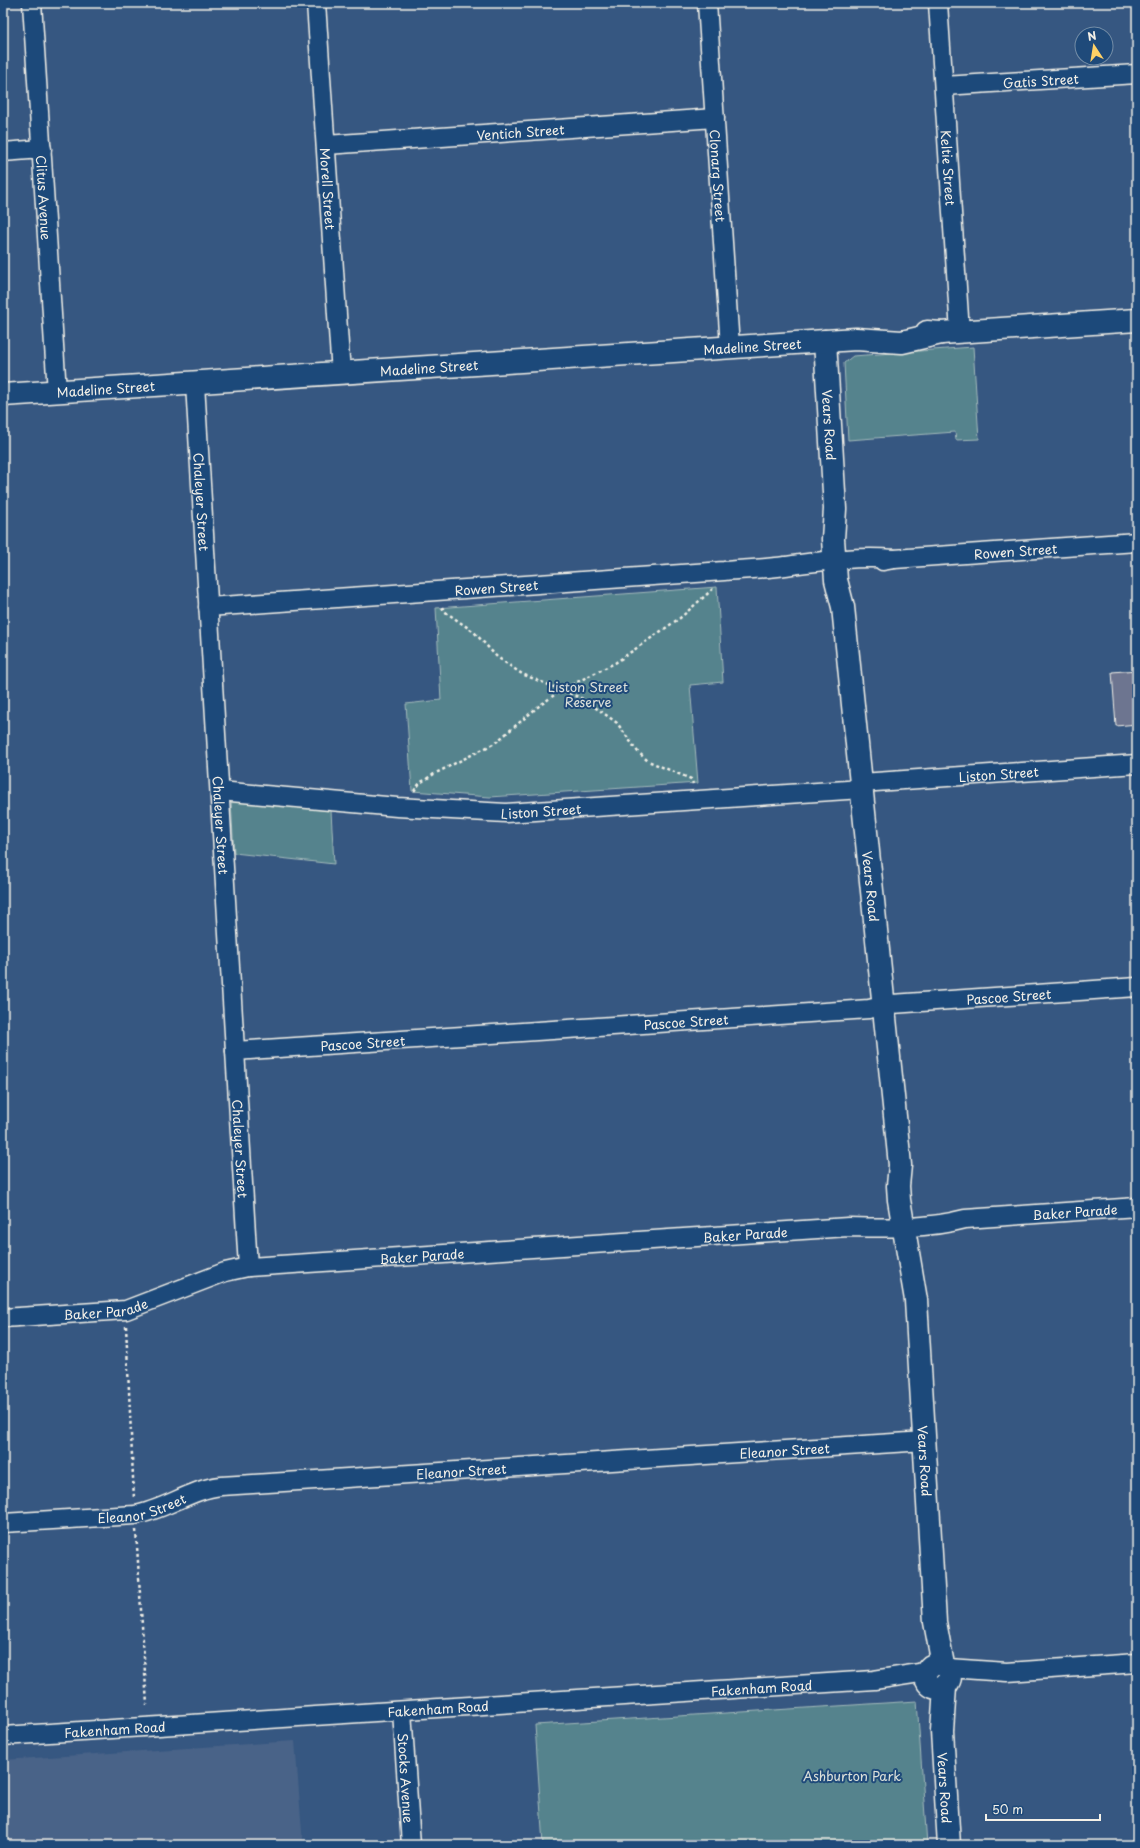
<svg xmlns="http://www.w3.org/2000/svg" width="1140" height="1848" viewBox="0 0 1140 1848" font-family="'Playpen Sans',sans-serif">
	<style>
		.built { fill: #496388 }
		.green { fill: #54838d; stroke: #a4baba }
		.building { fill: #6d7490; stroke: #f4f1e8 }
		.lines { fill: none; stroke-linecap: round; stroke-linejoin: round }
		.minor-casing { stroke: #f4f1e8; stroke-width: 21 }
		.tertiary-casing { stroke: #f4f1e8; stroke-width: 25 }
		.path { stroke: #f4f1e8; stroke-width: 2.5; stroke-dasharray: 3 3; stroke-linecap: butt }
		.minor { stroke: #1f4a7a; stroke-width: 18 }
		.tertiary { stroke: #1f4a7a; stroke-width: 22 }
		.labels { text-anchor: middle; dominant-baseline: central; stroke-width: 4; stroke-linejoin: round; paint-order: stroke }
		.street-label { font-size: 13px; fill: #f4f1e8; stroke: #1f4a7a }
		.park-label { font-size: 13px; fill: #dce0da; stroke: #1f4a7a }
	</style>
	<rect width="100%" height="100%" fill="#365781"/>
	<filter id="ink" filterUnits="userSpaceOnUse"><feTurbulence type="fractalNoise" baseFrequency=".025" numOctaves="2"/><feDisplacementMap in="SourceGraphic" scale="8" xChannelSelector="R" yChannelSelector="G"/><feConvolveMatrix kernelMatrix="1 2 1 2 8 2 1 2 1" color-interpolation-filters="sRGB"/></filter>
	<g filter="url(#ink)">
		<!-- built -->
		<path class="built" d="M 295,1741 L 303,1845 L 3,1845 L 3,1760 Z"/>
		<!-- green -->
		<g class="green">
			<path d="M 973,347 L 979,439 L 956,440 L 955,432 L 848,440 L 844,363 L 853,356 Z"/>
			<path d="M 717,587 L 723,682 L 690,685 L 698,783 L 490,797 L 412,791 L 406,704 L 441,700 L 436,608 Z"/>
			<path d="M 231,800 L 331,811 L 334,864 L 234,853 Z"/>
			<path d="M 917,1701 L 927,1845 L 543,1845 L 535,1725 Z"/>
		</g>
		<!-- building -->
		<path class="building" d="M 1137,670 L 1137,724 L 1116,726 L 1112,672 Z"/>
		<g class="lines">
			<defs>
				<g id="minor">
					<path id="s1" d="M 32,3 L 57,392"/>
					<path id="s2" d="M 316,3 L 341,374"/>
					<path id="s3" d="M 707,3 L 730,347"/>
					<path id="s4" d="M 938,3 L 960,332"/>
					<path id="s5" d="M 944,86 L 1137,74"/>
					<path id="s6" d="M 326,145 L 715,118"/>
					<path d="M 3,152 L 42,149"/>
					<path id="s7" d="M 195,384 L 248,1267"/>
					<path id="s8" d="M 883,561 L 894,559 L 1137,542"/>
					<path id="s9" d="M 208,607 L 724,571 C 744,569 765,569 785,566 C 822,561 856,556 894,559"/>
					<path id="s10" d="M 861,783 L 1137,764"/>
					<path id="s11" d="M 220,791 L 397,807 L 506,813 L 862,789"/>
					<path id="s12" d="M 235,1051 L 869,1009 L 892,1004 L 1137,987"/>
					<path id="s13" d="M 3,1318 L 126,1310 L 225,1272 L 248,1267 L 848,1227 C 888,1228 927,1229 965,1219 L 1137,1207"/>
					<path id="s14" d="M 3,1523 L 135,1515 C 165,1510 191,1489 221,1486 L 925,1441"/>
					<path d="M 948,1668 L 1007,1672 L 1137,1663"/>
					<path id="s15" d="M 402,1711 L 411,1845"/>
					<path id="s16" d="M 3,1736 L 874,1680 L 926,1672"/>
				</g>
				<g id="tertiary">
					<path d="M 927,332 L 941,333 L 1137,320"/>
					<path id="s17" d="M 825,341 L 835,509 L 833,539 L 836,580 L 843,607 L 900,1165 L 898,1186 L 899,1200 L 916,1300 L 935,1622 L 943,1665"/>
					<path id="s18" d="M 3,395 L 856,339 L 902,342 L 941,333"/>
					<circle cx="938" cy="1676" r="12"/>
					<path id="s19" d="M 945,1687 L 942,1731 L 949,1845"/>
				</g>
			</defs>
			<!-- minor casing -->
			<use href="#minor" class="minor-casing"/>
			<!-- tertiary casing -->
			<use href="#tertiary" class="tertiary-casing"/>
			<!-- path -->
			<g class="path">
				<path d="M 442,607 L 444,611 L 474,632 L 497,657 L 522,674 L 581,698 L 602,712 L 617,723 L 638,752 L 648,761 L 691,779 L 693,784"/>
				<path d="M 414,791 L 420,783 L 434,774 L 495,743 L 539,706 L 561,690 L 615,663 L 680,618 L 714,588"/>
				<path d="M 126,1326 L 134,1499"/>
				<path d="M 136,1530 L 147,1705"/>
			</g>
			<!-- minor -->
			<use href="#minor" class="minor"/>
			<!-- tertiary -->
			<use href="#tertiary" class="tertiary"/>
		</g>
	</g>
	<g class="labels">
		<!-- street labels -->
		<g class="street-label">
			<text stroke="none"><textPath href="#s5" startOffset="97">Gatis Street</textPath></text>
			<text stroke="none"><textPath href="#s6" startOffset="195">Ventich Street</textPath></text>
			<text stroke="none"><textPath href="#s4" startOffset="165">Keltie Street</textPath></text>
			<text stroke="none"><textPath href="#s3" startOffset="173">Clonarg Street</textPath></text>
			<text stroke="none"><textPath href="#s2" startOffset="186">Morell Street</textPath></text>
			<text stroke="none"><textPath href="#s1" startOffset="195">Clitus Avenue</textPath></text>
			<text stroke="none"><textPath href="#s18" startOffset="751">Madeline Street</textPath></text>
			<text stroke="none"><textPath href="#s18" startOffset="427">Madeline Street</textPath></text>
			<text stroke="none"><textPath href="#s18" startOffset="103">Madeline Street</textPath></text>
			<text stroke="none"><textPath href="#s17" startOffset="84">Vears Road</textPath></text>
			<text stroke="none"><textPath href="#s7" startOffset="118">Chaleyer Street</textPath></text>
			<text stroke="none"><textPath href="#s8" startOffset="133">Rowen Street</textPath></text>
			<text stroke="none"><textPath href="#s9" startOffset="289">Rowen Street</textPath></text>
			<text stroke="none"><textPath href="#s10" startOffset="138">Liston Street</textPath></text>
			<text stroke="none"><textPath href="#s11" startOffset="322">Liston Street</textPath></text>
			<text stroke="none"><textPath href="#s7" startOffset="442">Chaleyer Street</textPath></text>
			<text stroke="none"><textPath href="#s17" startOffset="548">Vears Road</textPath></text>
			<text stroke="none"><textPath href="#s12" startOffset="776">Pascoe Street</textPath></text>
			<text stroke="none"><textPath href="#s12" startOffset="452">Pascoe Street</textPath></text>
			<text stroke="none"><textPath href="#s12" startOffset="128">Pascoe Street</textPath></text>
			<text stroke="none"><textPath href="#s7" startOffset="766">Chaleyer Street</textPath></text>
			<text stroke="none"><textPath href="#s13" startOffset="1082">Baker Parade</textPath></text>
			<text stroke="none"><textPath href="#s13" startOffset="751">Baker Parade</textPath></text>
			<text stroke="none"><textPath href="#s13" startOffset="427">Baker Parade</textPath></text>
			<text stroke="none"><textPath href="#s13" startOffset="103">Baker Parade</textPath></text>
			<text stroke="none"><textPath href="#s14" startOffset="788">Eleanor Street</textPath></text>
			<text stroke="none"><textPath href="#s17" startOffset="1126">Vears Road</textPath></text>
			<text stroke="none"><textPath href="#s14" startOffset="464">Eleanor Street</textPath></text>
			<text stroke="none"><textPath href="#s14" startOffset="140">Eleanor Street</textPath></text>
			<text stroke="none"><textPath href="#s16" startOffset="760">Fakenham Road</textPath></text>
			<text stroke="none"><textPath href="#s16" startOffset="436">Fakenham Road</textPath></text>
			<text stroke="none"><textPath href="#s16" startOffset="112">Fakenham Road</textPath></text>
			<text stroke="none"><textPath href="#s15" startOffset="67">Stocks Avenue</textPath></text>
			<text stroke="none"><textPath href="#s19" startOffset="101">Vears Road</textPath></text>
		</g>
		<!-- park labels -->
		<g class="park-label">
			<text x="588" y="686">Liston Street<tspan x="588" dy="15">Reserve</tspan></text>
			<text x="852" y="1775">Ashburton Park</text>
		</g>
	</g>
	<!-- margin -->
	<rect width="1140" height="1848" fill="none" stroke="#1f4a7a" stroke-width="16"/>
	<rect x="8" y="8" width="1124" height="1832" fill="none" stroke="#f4f1e8" stroke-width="1.5" filter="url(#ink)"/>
	<!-- north arrow -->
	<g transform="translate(1094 46) rotate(348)"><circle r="19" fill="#1f4a7a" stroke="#748da6"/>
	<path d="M0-3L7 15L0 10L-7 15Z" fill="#ffd166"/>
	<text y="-6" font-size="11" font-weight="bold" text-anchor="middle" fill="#f4f1e8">N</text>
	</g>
	<!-- scale -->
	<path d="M986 1814v6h114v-6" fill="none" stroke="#f4f1e8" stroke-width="2"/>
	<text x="992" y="1814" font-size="12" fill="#f4f1e8" stroke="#1f4a7a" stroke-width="3" paint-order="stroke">50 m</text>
</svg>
